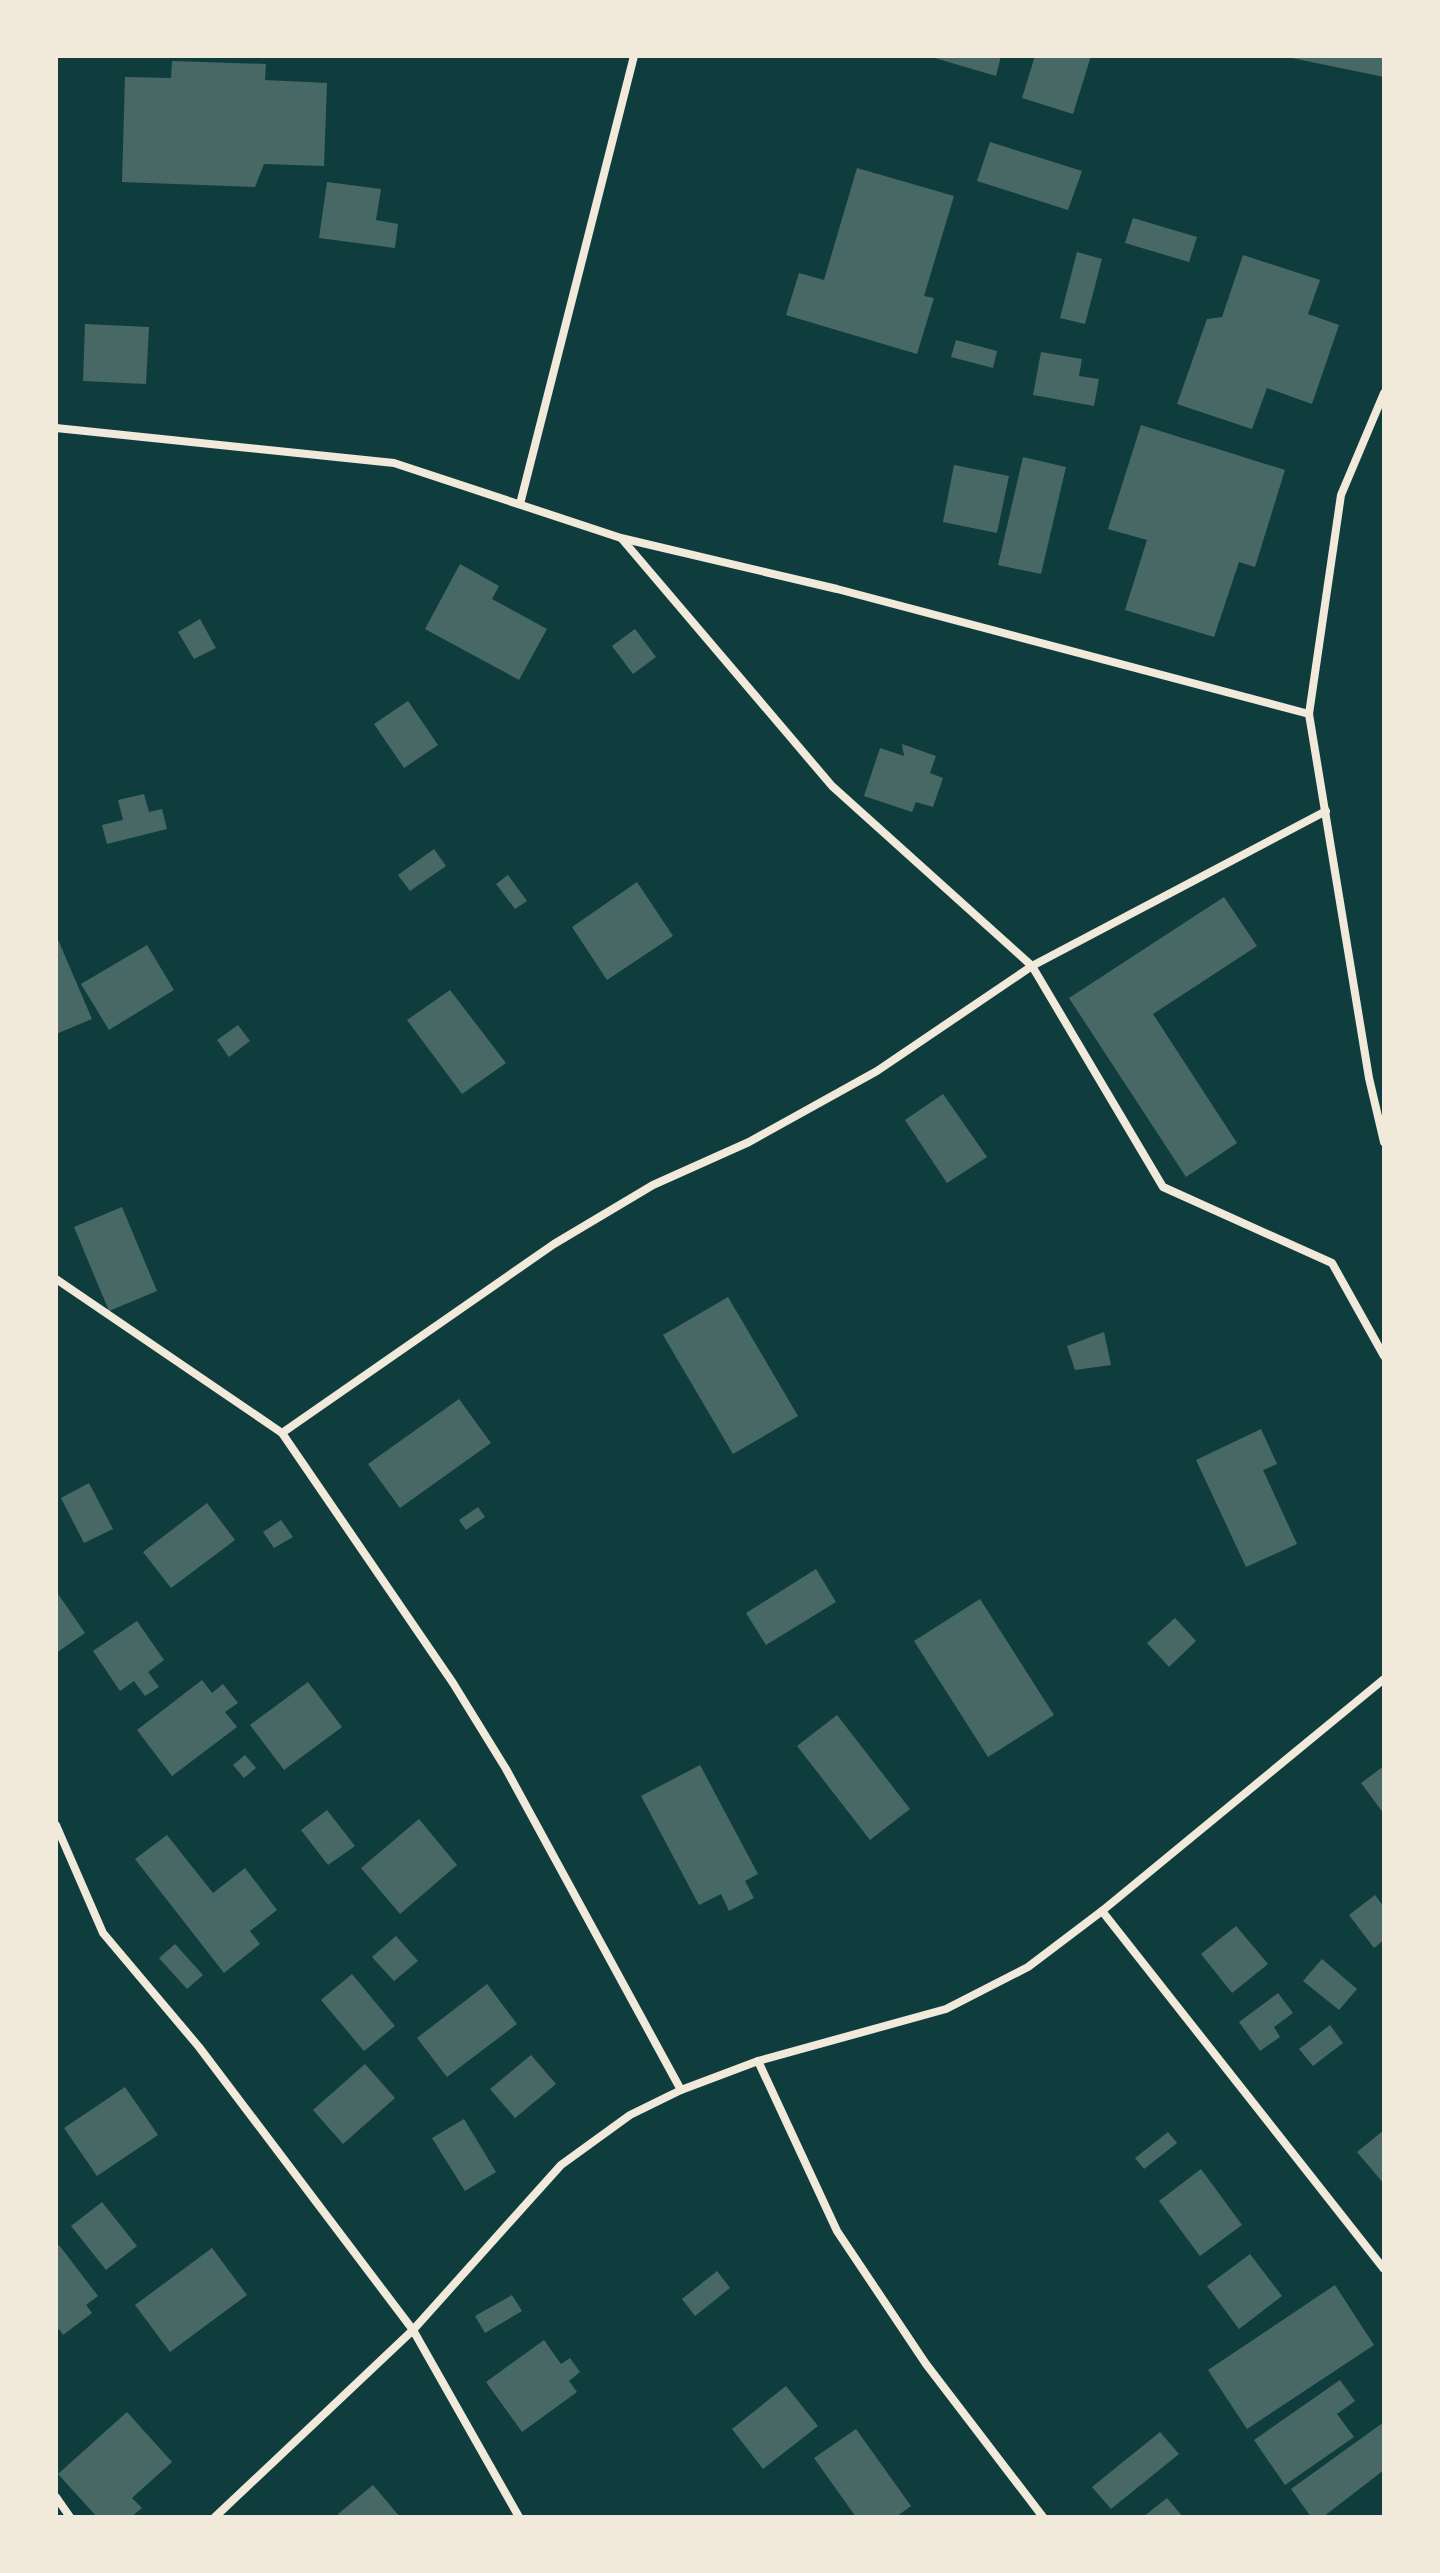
<svg xmlns="http://www.w3.org/2000/svg" width="1440" height="2573" viewBox="0 0 1440 2573" font-family="Overpass,sans-serif">
	<style>
		.building { fill: #486865 }
		.lines { fill: none; stroke-linecap: round; stroke-linejoin: round }
		.minor { stroke: #f1e9da; stroke-width: 8 }
	</style>
	<rect width="100%" height="100%" fill="#0f3d3e"/>
	<!-- building -->
	<g class="building">
		<path d="M 928,56 L 1001,56 L 996,76 Z"/>
		<path d="M 1035,56 L 1091,56 L 1073,114 L 1022,98 Z"/>
		<path d="M 1287,56 L 1384,56 L 1384,77 L 1287,57 Z"/>
		<path d="M 172,61 L 266,64 L 265,80 L 327,83 L 324,166 L 264,164 L 255,187 L 122,182 L 125,77 L 171,78 Z"/>
		<path d="M 990,142 L 1082,171 L 1068,210 L 977,181 Z"/>
		<path d="M 857,168 L 954,196 L 924,296 L 934,298 L 917,354 L 786,315 L 799,273 L 824,280 Z"/>
		<path d="M 327,182 L 381,189 L 376,220 L 398,224 L 395,248 L 319,238 Z"/>
		<path d="M 1133,218 L 1197,237 L 1189,262 L 1125,243 Z"/>
		<path d="M 1077,252 L 1102,259 L 1085,324 L 1060,318 Z"/>
		<path d="M 1243,255 L 1320,280 L 1308,314 L 1339,325 L 1312,404 L 1267,388 L 1252,429 L 1177,404 L 1207,319 L 1222,317 Z"/>
		<path d="M 85,324 L 149,327 L 146,384 L 83,381 Z"/>
		<path d="M 956,340 L 997,351 L 993,368 L 951,357 Z"/>
		<path d="M 1041,352 L 1082,359 L 1079,376 L 1099,379 L 1094,406 L 1033,395 Z"/>
		<path d="M 1141,425 L 1285,470 L 1255,567 L 1239,562 L 1214,637 L 1125,610 L 1147,540 L 1108,529 Z"/>
		<path d="M 1023,457 L 1066,467 L 1041,574 L 998,565 Z"/>
		<path d="M 954,465 L 1009,476 L 997,533 L 943,522 Z"/>
		<path d="M 460,564 L 499,586 L 492,599 L 547,629 L 519,680 L 425,629 Z"/>
		<path d="M 200,619 L 216,648 L 194,659 L 178,632 Z"/>
		<path d="M 635,629 L 656,657 L 633,674 L 612,646 Z"/>
		<path d="M 408,701 L 438,745 L 404,768 L 374,724 Z"/>
		<path d="M 902,744 L 936,756 L 930,773 L 943,778 L 933,807 L 916,802 L 912,812 L 864,796 L 880,748 L 904,756 Z"/>
		<path d="M 144,794 L 149,812 L 162,809 L 167,829 L 107,844 L 102,825 L 123,820 L 118,800 Z"/>
		<path d="M 434,849 L 446,866 L 410,891 L 398,875 Z"/>
		<path d="M 508,875 L 527,901 L 515,909 L 496,884 Z"/>
		<path d="M 637,882 L 673,936 L 607,980 L 572,927 Z"/>
		<path d="M 1224,897 L 1257,946 L 1153,1014 L 1237,1143 L 1186,1177 L 1069,998 Z"/>
		<path d="M 56,935 L 92,1019 L 56,1034 Z"/>
		<path d="M 147,945 L 174,990 L 109,1030 L 81,984 Z"/>
		<path d="M 450,990 L 506,1063 L 462,1094 L 407,1020 Z"/>
		<path d="M 238,1025 L 250,1041 L 229,1057 L 217,1040 Z"/>
		<path d="M 943,1094 L 987,1157 L 947,1183 L 905,1120 Z"/>
		<path d="M 122,1207 L 157,1291 L 109,1311 L 74,1227 Z"/>
		<path d="M 728,1297 L 798,1416 L 733,1454 L 663,1335 Z"/>
		<path d="M 1104,1332 L 1111,1365 L 1075,1370 L 1067,1346 Z"/>
		<path d="M 459,1399 L 491,1443 L 400,1508 L 368,1464 Z"/>
		<path d="M 1261,1429 L 1277,1464 L 1263,1470 L 1297,1544 L 1246,1567 L 1196,1460 Z"/>
		<path d="M 89,1483 L 113,1529 L 84,1543 L 61,1498 Z"/>
		<path d="M 207,1503 L 235,1540 L 171,1588 L 143,1552 Z"/>
		<path d="M 478,1507 L 485,1517 L 466,1530 L 459,1520 Z"/>
		<path d="M 281,1520 L 293,1537 L 274,1548 L 263,1532 Z"/>
		<path d="M 816,1569 L 836,1602 L 766,1645 L 746,1613 Z"/>
		<path d="M 56,1591 L 85,1633 L 56,1653 Z"/>
		<path d="M 980,1599 L 1054,1715 L 988,1757 L 914,1641 Z"/>
		<path d="M 1175,1618 L 1196,1641 L 1169,1667 L 1147,1643 Z"/>
		<path d="M 137,1621 L 164,1660 L 148,1672 L 159,1687 L 145,1696 L 134,1681 L 120,1691 L 93,1651 Z"/>
		<path d="M 202,1680 L 212,1693 L 223,1684 L 238,1703 L 225,1712 L 237,1727 L 172,1776 L 137,1730 Z"/>
		<path d="M 308,1682 L 342,1727 L 284,1770 L 250,1725 Z"/>
		<path d="M 837,1715 L 910,1809 L 870,1840 L 797,1746 Z"/>
		<path d="M 245,1755 L 256,1768 L 244,1778 L 233,1765 Z"/>
		<path d="M 700,1765 L 758,1874 L 745,1881 L 754,1898 L 729,1911 L 721,1894 L 699,1905 L 641,1796 Z"/>
		<path d="M 1384,1766 L 1384,1814 L 1361,1783 Z"/>
		<path d="M 327,1810 L 355,1846 L 328,1865 L 301,1830 Z"/>
		<path d="M 419,1819 L 457,1865 L 400,1914 L 361,1868 Z"/>
		<path d="M 167,1835 L 213,1893 L 245,1868 L 277,1910 L 250,1931 L 260,1944 L 224,1973 L 135,1859 Z"/>
		<path d="M 1375,1895 L 1384,1907 L 1384,1940 L 1374,1948 L 1349,1915 Z"/>
		<path d="M 1236,1926 L 1268,1964 L 1232,1993 L 1201,1954 Z"/>
		<path d="M 396,1936 L 418,1961 L 394,1981 L 372,1957 Z"/>
		<path d="M 175,1944 L 203,1975 L 187,1989 L 159,1958 Z"/>
		<path d="M 1322,1959 L 1357,1989 L 1339,2010 L 1303,1981 Z"/>
		<path d="M 352,1974 L 395,2026 L 364,2051 L 321,2000 Z"/>
		<path d="M 487,1984 L 517,2024 L 447,2077 L 417,2038 Z"/>
		<path d="M 1278,1993 L 1293,2013 L 1274,2027 L 1280,2037 L 1260,2051 L 1239,2022 Z"/>
		<path d="M 1330,2025 L 1343,2043 L 1313,2066 L 1299,2049 Z"/>
		<path d="M 531,2055 L 556,2084 L 515,2118 L 490,2089 Z"/>
		<path d="M 365,2064 L 395,2098 L 343,2144 L 313,2110 Z"/>
		<path d="M 125,2087 L 158,2135 L 97,2176 L 64,2128 Z"/>
		<path d="M 464,2119 L 496,2172 L 465,2191 L 432,2138 Z"/>
		<path d="M 1384,2130 L 1384,2184 L 1357,2152 Z"/>
		<path d="M 1168,2132 L 1177,2143 L 1144,2169 L 1135,2158 Z"/>
		<path d="M 1201,2169 L 1242,2225 L 1200,2256 L 1159,2201 Z"/>
		<path d="M 102,2202 L 137,2246 L 106,2270 L 71,2226 Z"/>
		<path d="M 59,2245 L 98,2296 L 86,2305 L 92,2313 L 63,2335 L 59,2329 L 56,2332 L 56,2248 Z"/>
		<path d="M 212,2248 L 247,2295 L 170,2352 L 135,2305 Z"/>
		<path d="M 1250,2254 L 1282,2296 L 1239,2329 L 1207,2286 Z"/>
		<path d="M 717,2271 L 730,2288 L 695,2316 L 682,2299 Z"/>
		<path d="M 1335,2285 L 1374,2345 L 1247,2429 L 1208,2370 Z"/>
		<path d="M 512,2295 L 522,2311 L 485,2333 L 475,2316 Z"/>
		<path d="M 544,2340 L 561,2364 L 570,2358 L 580,2372 L 569,2381 L 577,2392 L 522,2432 L 486,2382 Z"/>
		<path d="M 1340,2380 L 1355,2401 L 1337,2414 L 1354,2437 L 1285,2485 L 1254,2440 Z"/>
		<path d="M 786,2386 L 818,2426 L 763,2469 L 732,2429 Z"/>
		<path d="M 127,2412 L 172,2462 L 132,2498 L 142,2508 L 131,2517 L 97,2517 L 58,2474 Z"/>
		<path d="M 1384,2422 L 1384,2470 L 1323,2517 L 1311,2517 L 1291,2489 Z"/>
		<path d="M 856,2429 L 911,2506 L 896,2517 L 856,2517 L 814,2458 Z"/>
		<path d="M 1160,2432 L 1179,2454 L 1111,2509 L 1092,2487 Z"/>
		<path d="M 373,2485 L 400,2517 L 341,2517 L 338,2514 Z"/>
		<path d="M 1167,2498 L 1183,2517 L 1143,2517 Z"/>
	</g>
	<g class="lines">
		<!-- minor -->
		<g class="minor">
			<path d="M 1384,393 L 1341,495 L 1309,714 L 1369,1078 L 1384,1142"/>
			<path d="M 56,428 L 394,463 L 621,538 L 837,589 L 1309,714"/>
			<path d="M 520,504 L 634,56"/>
			<path d="M 622,539 L 832,786 L 1032,966 L 1163,1187 L 1332,1263 L 1384,1356"/>
			<path d="M 56,1279 L 282,1433 L 453,1683 L 506,1769 L 681,2090"/>
			<path d="M 282,1433 L 554,1244 L 653,1185 L 749,1142 L 877,1071 L 1032,966 L 1326,811"/>
			<path d="M 56,1825 L 103,1933 L 199,2047 L 413,2330 L 519,2517"/>
			<path d="M 1102,1911 L 1384,2269"/>
			<path d="M 758,2061 L 837,2231 L 926,2364 L 1043,2517"/>
			<path d="M 56,2497 L 70,2517"/>
			<path d="M 215,2517 L 413,2330 L 561,2165 L 630,2115 L 681,2090 L 758,2061 L 946,2009 L 1028,1967 L 1102,1911 L 1384,1679"/>
		</g>
	</g>
	<!-- border -->
	<rect width="1440" height="2573" fill="none" stroke="#f1e9da" stroke-width="116"/>
</svg>
